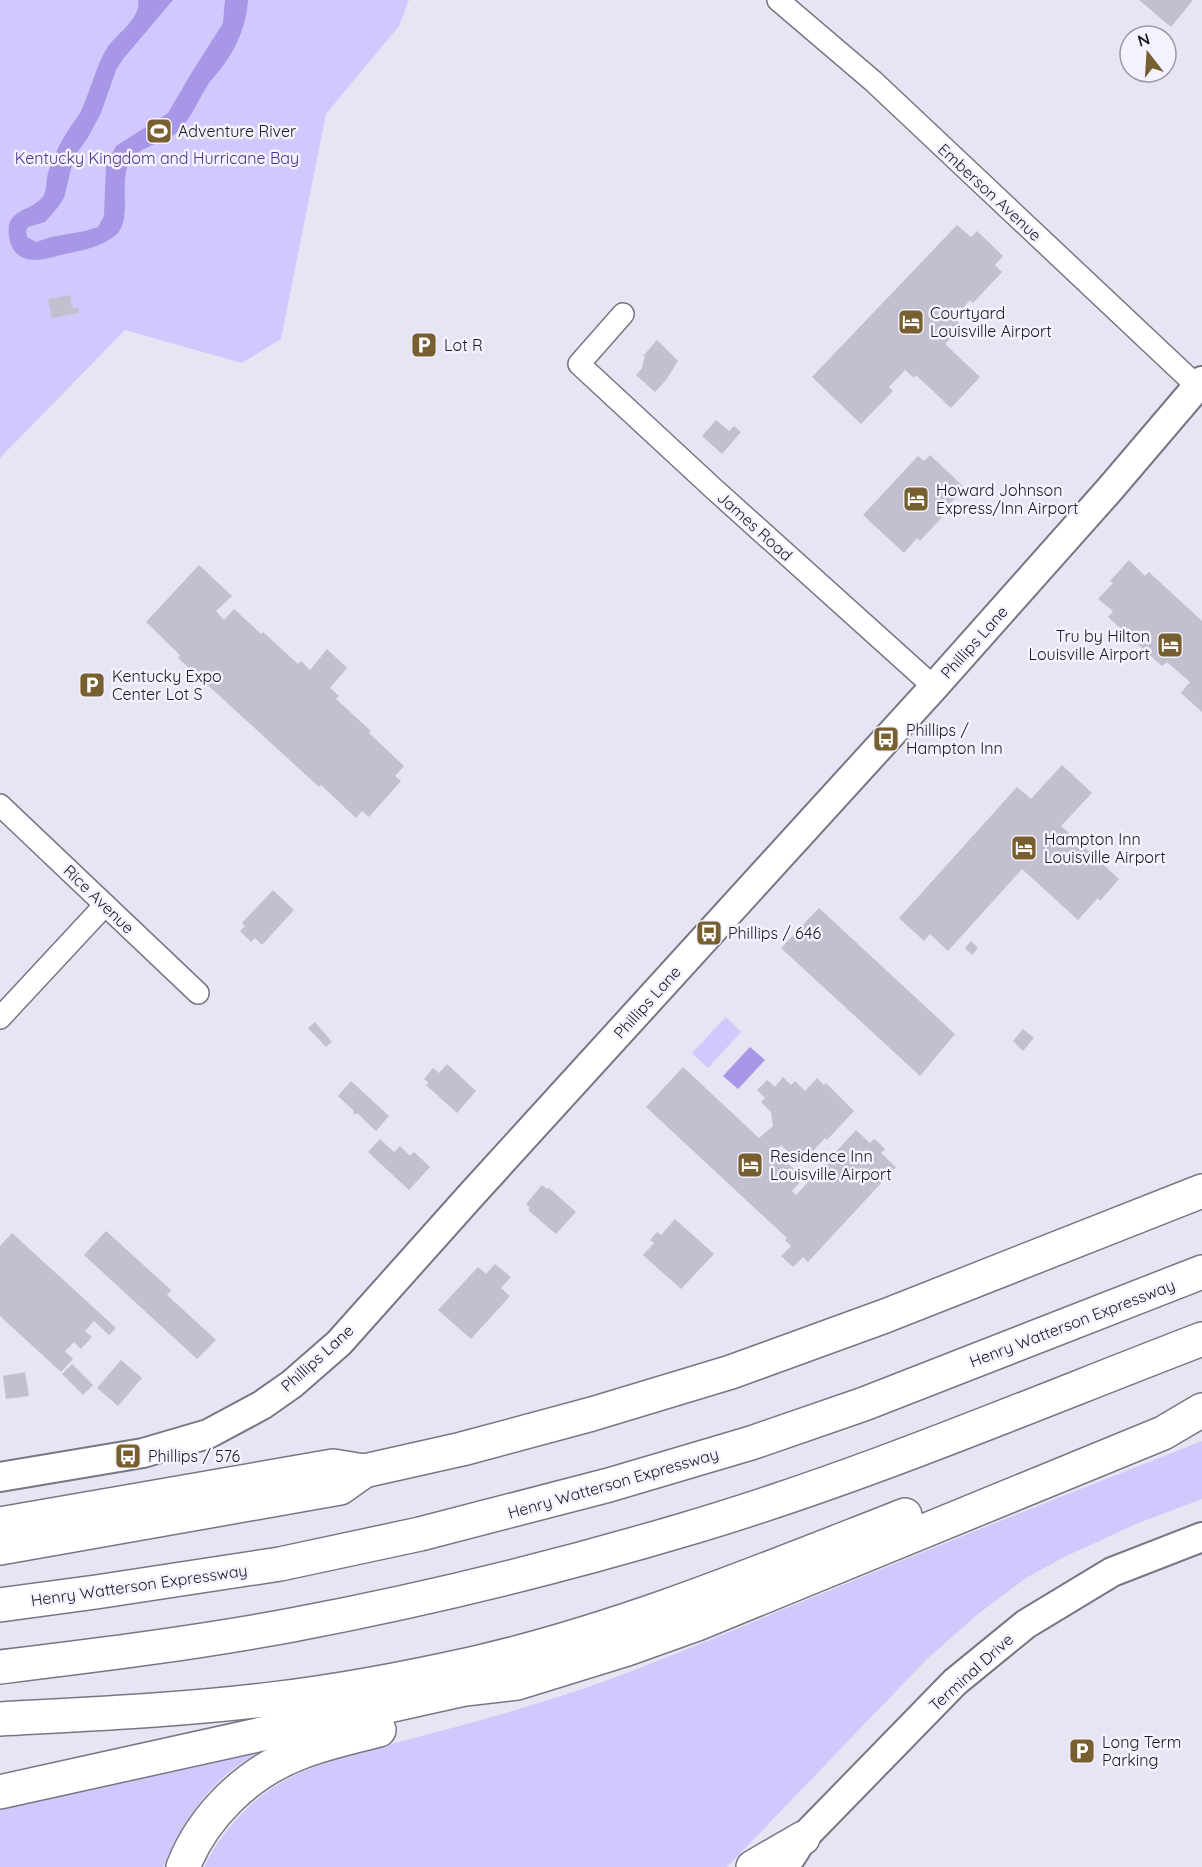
<svg xmlns="http://www.w3.org/2000/svg" width="1202" height="1867" viewBox="0 0 1202 1867" font-family="Quicksand,sans-serif">
	<style>
		.green { fill: #d1c8fd }
		.water { fill: #a797e6 }
		.building { fill: #c2c0cf }
		.lines { fill: none; stroke-linecap: round; stroke-linejoin: round }
		.street-casing { stroke: #797684; stroke-width: 24 }
		.secondary-casing { stroke: #797684; stroke-width: 32 }
		.highway-casing { stroke: #797684; stroke-width: 36 }
		.street { stroke: #fff; stroke-width: 21 }
		.secondary { stroke: #fff; stroke-width: 28 }
		.highway { stroke: #fff; stroke-width: 33 }
		.labels { text-anchor: middle; dominant-baseline: central; stroke-width: 5; stroke-linejoin: round; paint-order: stroke }
		.poi-label { font-size: 16px; fill: #1a191f; stroke: #f4f2ff; text-anchor: start }
		.park-label { font-size: 16px; fill: #4f338f; stroke: #f4f2ff }
		.street-label { font-size: 16px; fill: #1a191f; stroke: #f4f2ff }
	</style>
	<rect width="100%" height="100%" fill="#e7e4f4"/>
	<!-- green -->
	<g class="green">
		<path d="M 0,0 L 409,0 L 399,26 L 326,114 L 281,339 L 242,363 L 125,330 L 0,458 Z"/>
		<path d="M 726,1017 L 741,1032 L 708,1068 L 692,1053 Z"/>
		<path d="M 1202,1441 L 1202,1499 L 1136,1524 L 1062,1558 L 1026,1578 L 978,1614 L 927,1659 L 727,1867 L 204,1867 C 222,1830 253,1796 291,1777 C 327,1759 368,1751 406,1740 C 471,1723 534,1706 597,1684 C 680,1654 761,1618 843,1585 C 962,1536 1082,1488 1202,1441 Z"/>
		<path d="M 259,1747 L 260,1752 C 215,1774 181,1821 163,1867 L 0,1867 L 0,1807 Z"/>
	</g>
	<!-- water -->
	<g class="water">
		<path d="M 138,0 L 173,0 L 123,59 L 116,70 L 101,113 L 87,139 L 74,157 L 64,198 L 58,207 L 45,222 L 28,227 L 26,231 L 27,237 L 36,242 L 51,237 L 85,231 L 98,227 L 104,216 L 106,165 L 116,146 L 168,113 L 192,72 L 223,23 L 225,0 L 248,0 C 247,22 238,45 225,63 C 219,72 211,79 206,88 C 196,104 190,121 176,133 C 163,144 139,146 130,161 C 118,180 133,220 116,235 C 101,247 84,250 65,254 C 48,258 23,268 12,247 C 9,240 8,233 9,225 C 13,207 40,209 45,192 C 47,185 46,178 49,170 C 54,155 62,139 71,126 C 74,121 79,116 81,111 C 91,90 95,68 107,48 C 116,34 142,18 138,0 Z"/>
		<path d="M 750,1047 L 765,1060 L 738,1089 L 723,1076 Z"/>
	</g>
	<!-- building -->
	<g class="building">
		<path d="M 1139,0 L 1193,0 L 1171,27 Z"/>
		<path d="M 957,225 L 971,237 L 977,231 L 1003,256 L 995,265 L 1002,272 L 973,303 L 970,300 L 954,318 L 962,326 L 945,344 L 980,377 L 951,408 L 916,375 L 914,378 L 905,370 L 889,387 L 893,391 L 861,424 L 812,377 Z"/>
		<path d="M 70,295 L 72,308 L 78,307 L 79,313 L 52,318 L 48,299 Z"/>
		<path d="M 657,340 L 678,361 L 666,380 L 655,392 L 636,375 L 643,367 L 642,366 L 645,357 L 643,356 Z"/>
		<path d="M 716,420 L 729,431 L 734,426 L 741,432 L 722,454 L 702,436 Z"/>
		<path d="M 930,455 L 965,488 L 944,510 L 946,513 L 920,541 L 917,538 L 904,553 L 863,515 L 918,456 L 924,461 Z"/>
		<path d="M 1129,560 L 1145,576 L 1149,572 L 1202,621 L 1202,712 L 1181,693 L 1190,682 L 1167,662 L 1162,666 L 1108,617 L 1113,611 L 1098,599 L 1113,583 L 1110,581 Z"/>
		<path d="M 199,565 L 232,596 L 216,611 L 224,620 L 234,609 L 261,634 L 263,632 L 298,664 L 301,661 L 310,670 L 327,649 L 347,668 L 330,688 L 339,696 L 336,699 L 371,731 L 369,733 L 404,766 L 395,776 L 401,781 L 369,817 L 362,811 L 356,818 L 321,785 L 319,787 L 178,658 L 180,655 L 146,622 Z"/>
		<path d="M 1062,765 L 1092,793 L 1061,826 L 1119,879 L 1100,901 L 1098,898 L 1078,920 L 1022,869 L 948,951 L 930,934 L 924,941 L 899,918 L 1017,787 L 1031,799 Z"/>
		<path d="M 273,890 L 294,910 L 262,945 L 255,938 L 251,942 L 240,931 L 245,926 L 242,923 Z"/>
		<path d="M 819,908 L 955,1034 L 920,1076 L 781,948 Z"/>
		<path d="M 971,941 L 978,948 L 972,955 L 965,948 Z"/>
		<path d="M 315,1022 L 332,1042 L 326,1047 L 308,1028 Z"/>
		<path d="M 1023,1029 L 1034,1038 L 1023,1051 L 1013,1041 Z"/>
		<path d="M 447,1064 L 476,1091 L 457,1113 L 426,1085 L 429,1083 L 424,1079 L 433,1068 L 439,1073 Z"/>
		<path d="M 683,1067 L 759,1138 L 773,1126 L 771,1112 L 761,1102 L 765,1098 L 757,1090 L 767,1080 L 775,1087 L 783,1077 L 791,1085 L 795,1081 L 805,1091 L 817,1078 L 824,1085 L 826,1083 L 854,1111 L 827,1140 L 825,1138 L 801,1164 L 781,1145 L 774,1151 L 804,1178 L 792,1191 L 796,1195 L 856,1130 L 870,1143 L 874,1139 L 878,1142 L 885,1149 L 881,1153 L 896,1167 L 808,1262 L 803,1257 L 793,1267 L 781,1256 L 791,1246 L 785,1240 L 787,1238 L 646,1107 Z"/>
		<path d="M 351,1081 L 389,1116 L 376,1131 L 357,1113 L 355,1115 L 353,1112 L 354,1111 L 338,1096 Z"/>
		<path d="M 380,1139 L 394,1152 L 400,1146 L 410,1156 L 414,1152 L 430,1167 L 409,1190 L 368,1152 Z"/>
		<path d="M 542,1185 L 547,1189 L 549,1188 L 576,1212 L 556,1234 L 528,1210 L 530,1208 L 526,1204 Z"/>
		<path d="M 675,1219 L 714,1254 L 681,1289 L 643,1255 L 654,1243 L 650,1240 L 657,1232 L 661,1235 Z"/>
		<path d="M 106,1231 L 171,1290 L 167,1295 L 216,1340 L 197,1359 L 84,1255 Z"/>
		<path d="M 12,1233 L 116,1328 L 109,1335 L 94,1321 L 85,1331 L 92,1337 L 81,1349 L 74,1342 L 65,1351 L 73,1359 L 61,1372 L 0,1316 L 0,1246 Z"/>
		<path d="M 495,1264 L 511,1277 L 501,1288 L 510,1296 L 471,1339 L 438,1310 L 478,1267 L 486,1274 Z"/>
		<path d="M 121,1360 L 142,1378 L 118,1406 L 97,1388 Z"/>
		<path d="M 72,1364 L 93,1385 L 83,1395 L 62,1374 Z"/>
		<path d="M 25,1372 L 29,1396 L 6,1399 L 3,1376 Z"/>
	</g>
	<g class="lines">
		<defs>
			<g id="street">
				<path d="M 778,0 L 873,81 L 1198,387"/>
				<path d="M 623,314 L 579,364 L 714,489 L 934,687"/>
				<path d="M 0,805 L 198,993"/>
				<path d="M 0,1018 L 105,905"/>
			</g>
			<g id="secondary">
				<path d="M 0,1477 L 143,1453 L 208,1434 L 262,1405 L 292,1384 L 339,1343 L 473,1193 L 934,687 L 1110,489 L 1202,381"/>
				<path d="M 791,1857 L 803,1838 L 955,1682 L 1026,1624 L 1112,1572 L 1202,1537"/>
			</g>
			<g id="highway">
				<path d="M 0,1524 L 333,1466 L 364,1471"/>
				<path d="M 0,1548 L 340,1488 L 364,1471 L 462,1449 L 592,1414 L 731,1372 L 885,1316 L 1202,1191"/>
				<path d="M 0,1605 L 96,1592 L 280,1564 L 420,1534 L 609,1485 L 751,1443 L 864,1404 L 1202,1272"/>
				<path d="M 0,1667 C 98,1655 196,1643 292,1625 C 424,1600 555,1568 683,1530 C 860,1478 1030,1405 1202,1339"/>
				<path d="M 0,1719 C 90,1714 182,1710 272,1699 C 339,1691 408,1678 475,1663 C 623,1629 764,1570 905,1515"/>
				<path d="M 0,1792 L 465,1689 L 517,1683 L 627,1649 L 697,1624 L 1163,1433 L 1202,1410"/>
				<path d="M 183,1867 C 203,1816 247,1773 299,1753 C 324,1743 352,1737 379,1730"/>
				<path d="M 753,1867 L 803,1838"/>
			</g>
		</defs>
		<!-- street casing -->
		<use href="#street" class="street-casing"/>
		<!-- secondary casing -->
		<use href="#secondary" class="secondary-casing"/>
		<!-- highway casing -->
		<use href="#highway" class="highway-casing"/>
		<!-- street -->
		<use href="#street" class="street"/>
		<!-- secondary -->
		<use href="#secondary" class="secondary"/>
		<!-- highway -->
		<use href="#highway" class="highway"/>
	</g>
	<!-- icons -->
	<defs>
		<symbol id="stadium-square" viewBox="-11 -11 22 22"><rect x="-9" y="-9" width="18" height="18" rx="4" fill="#775f2f" stroke="#f4f2ff"/><path d="M0-5a6.5 5 0 1 0 0 10a6.5 5 0 1 0 0-10ZM-3.5-1.8h7v3.6h-7Z" fill="#fff"/></symbol>
		<symbol id="hotel-square" viewBox="-11 -11 22 22"><rect x="-9" y="-9" width="18" height="18" rx="4" fill="#775f2f" stroke="#f4f2ff"/><path d="M-6-4.5h1.5V1H6V5H4.5V3h-9V5H-6ZM-4 0a1.8 1.8 0 1 1 3.6 0ZM.5 0V-2.5h3Q6-2.5 6 0Z" fill="#fff"/></symbol>
		<symbol id="parking-square" viewBox="-11 -11 22 22"><rect x="-9" y="-9" width="18" height="18" rx="4" fill="#775f2f" stroke="#f4f2ff"/><path d="M-3.5-5.5H1a3.5 3.5 0 0 1 0 7H-1V5.5H-3.5ZM-1-3.4V-.6H.8a1.4 1.4 0 0 0 0-2.8Z" fill="#fff"/></symbol>
		<symbol id="bus-square" viewBox="-11 -11 22 22"><rect x="-9" y="-9" width="18" height="18" rx="4" fill="#775f2f" stroke="#f4f2ff"/><path d="M-5-6H5V4H4V6H2V4H-2V6H-4V4H-5ZM-3.5-4V0h7V-4ZM-3.5 1.2v1.5H-2V1.2ZM2 1.2v1.5H3.5V1.2Z" fill="#fff"/></symbol>
	</defs>
	<g fill-rule="evenodd">
		<use href="#stadium-square" x="144" y="116" width="30" height="30"/>
		<use href="#hotel-square" x="896" y="307" width="30" height="30"/>
		<use href="#parking-square" x="409" y="330" width="30" height="30"/>
		<use href="#hotel-square" x="901" y="484" width="30" height="30"/>
		<use href="#hotel-square" x="1155" y="630" width="30" height="30"/>
		<use href="#parking-square" x="77" y="670" width="30" height="30"/>
		<use href="#bus-square" x="871" y="724" width="30" height="30"/>
		<use href="#hotel-square" x="1009" y="833" width="30" height="30"/>
		<use href="#bus-square" x="694" y="918" width="30" height="30"/>
		<use href="#hotel-square" x="735" y="1150" width="30" height="30"/>
		<use href="#bus-square" x="113" y="1441" width="30" height="30"/>
		<use href="#parking-square" x="1067" y="1736" width="30" height="30"/>
	</g>
	<g class="labels">
		<!-- poi labels -->
		<g class="poi-label">
			<text x="178" y="131">Adventure River</text>
			<text x="930" y="313">Courtyard<tspan x="930" dy="18">Louisville Airport</tspan></text>
			<text x="444" y="345">Lot R</text>
			<text x="936" y="490">Howard Johnson<tspan x="936" dy="18">Express/Inn Airport</tspan></text>
			<text x="1150" y="636" text-anchor="end">Tru by Hilton<tspan x="1150" dy="18">Louisville Airport</tspan></text>
			<text x="112" y="676">Kentucky Expo<tspan x="112" dy="18">Center Lot S</tspan></text>
			<text x="906" y="730">Phillips /<tspan x="906" dy="18">Hampton Inn</tspan></text>
			<text x="1044" y="839">Hampton Inn<tspan x="1044" dy="18">Louisville Airport</tspan></text>
			<text x="728" y="933">Phillips / 646</text>
			<text x="770" y="1156">Residence Inn<tspan x="770" dy="18">Louisville Airport</tspan></text>
			<text x="148" y="1456">Phillips / 576</text>
			<text x="1102" y="1742">Long Term<tspan x="1102" dy="18">Parking</tspan></text>
		</g>
		<!-- park labels -->
		<g class="park-label">
			<text x="157" y="158">Kentucky Kingdom and Hurricane Bay</text>
		</g>
		<!-- street labels -->
		<g class="street-label">
			<text transform="translate(990 192) rotate(43)">Emberson Avenue</text>
			<text transform="translate(755 526) rotate(42)">James Road</text>
			<text transform="translate(974 642) rotate(-48)">Phillips Lane</text>
			<text transform="translate(99 899) rotate(44)">Rice Avenue</text>
			<text transform="translate(647 1002) rotate(-48)">Phillips Lane</text>
			<text transform="translate(1072 1323) rotate(-21)">Henry Watterson Expressway</text>
			<text transform="translate(317 1358) rotate(-42)">Phillips Lane</text>
			<text transform="translate(613 1483) rotate(-16)">Henry Watterson Expressway</text>
			<text transform="translate(139 1585) rotate(-8)">Henry Watterson Expressway</text>
			<text transform="translate(971 1672) rotate(-42)">Terminal Drive</text>
		</g>
	</g>
	<!-- north arrow -->
	<g transform="translate(1148 54) rotate(343)"><circle r="28" fill="#f4f2ff" stroke="#9d9ba5" stroke-width="1.5"/>
	<path d="M0-4.5L10 22L0 15L-10 22Z" fill="#775f2f"/>
	<text y="-9" font-size="16" font-weight="bold" text-anchor="middle" fill="#1a191f">N</text>
	</g>
</svg>
